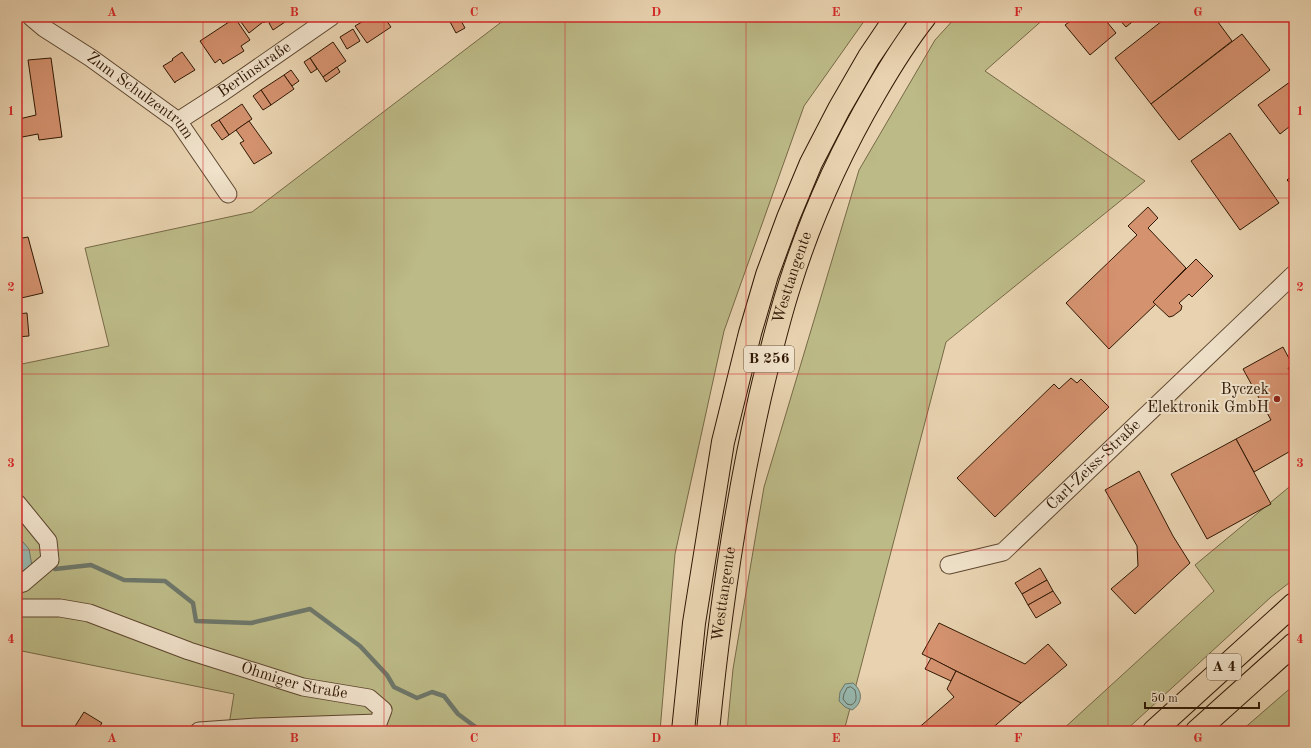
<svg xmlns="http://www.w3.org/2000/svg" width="1311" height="748" viewBox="0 0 1311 748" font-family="'Old Standard TT',serif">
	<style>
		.green { fill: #bcba87; stroke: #766946 }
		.water { fill: #97b7ae; stroke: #6e776a }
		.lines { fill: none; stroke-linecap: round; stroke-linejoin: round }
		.shore { stroke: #646859; stroke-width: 1 }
		.stream { stroke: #6e776a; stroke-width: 4.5 }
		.building { fill: #d4926f; stroke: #301804 }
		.minor-casing { stroke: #5e462f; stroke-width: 19 }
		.primary-casing { stroke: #301804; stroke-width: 24 }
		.motorway-casing { stroke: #301804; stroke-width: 24 }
		.minor { stroke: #f0e2cb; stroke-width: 17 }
		.primary { stroke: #e8d2af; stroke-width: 22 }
		.motorway { stroke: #e8d2af; stroke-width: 22 }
		.grid { fill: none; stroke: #d62828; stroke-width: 1; stroke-opacity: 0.55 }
		.poi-dot { fill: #8f2418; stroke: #f0e2cb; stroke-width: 1.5 }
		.labels { text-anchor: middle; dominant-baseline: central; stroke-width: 4; stroke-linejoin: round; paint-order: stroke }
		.shield { fill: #f0e2cb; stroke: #6a5540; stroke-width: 1 }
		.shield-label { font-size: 15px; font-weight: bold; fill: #301804 }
		.street-label { font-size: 16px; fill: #301804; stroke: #f0e2cb }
		.poi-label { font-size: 16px; fill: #301804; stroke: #f0e2cb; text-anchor: end }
		.neatline { fill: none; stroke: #d62828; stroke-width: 1.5 }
		.grid-label { font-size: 13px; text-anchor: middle; font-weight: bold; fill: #d62828 }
	</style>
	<rect width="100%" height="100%" fill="#e8d2af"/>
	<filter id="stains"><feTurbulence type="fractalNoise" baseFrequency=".005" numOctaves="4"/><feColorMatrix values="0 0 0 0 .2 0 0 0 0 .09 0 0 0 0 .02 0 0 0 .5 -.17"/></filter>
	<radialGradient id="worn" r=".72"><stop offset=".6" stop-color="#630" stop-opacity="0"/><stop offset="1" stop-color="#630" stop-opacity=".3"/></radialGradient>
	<!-- green -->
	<g class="green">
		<path d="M 508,17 L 867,17 L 804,106 L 724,331 L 675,554 L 660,731 L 228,731 L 234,694 L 17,650 L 17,365 L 109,346 L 85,248 L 252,212 Z"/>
		<path d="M 956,17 L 1046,17 L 985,71 L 1145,181 L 946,342 L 844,731 L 727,731 L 733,669 L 764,487 L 859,170 L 935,40 Z"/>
		<path d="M 1294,483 L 1294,579 L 1271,597 L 1125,731 L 1061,731 L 1214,591 L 1195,565 Z"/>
		<path d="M 1294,685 L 1294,731 L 1241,731 Z"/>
	</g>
	<!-- water -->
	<g class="water">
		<path d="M 17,535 L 29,549 L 32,566 L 17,574 Z"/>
		<path d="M 853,683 C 863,691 863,703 852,710 L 845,707 L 839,701 L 840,692 L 845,684 Z"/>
	</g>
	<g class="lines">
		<!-- shore -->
		<path class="shore" d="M 851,687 L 855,690 C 856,696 858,702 851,705 L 847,704 L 843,699 L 844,694 L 847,688 Z"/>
		<!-- stream -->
		<path class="stream" d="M 55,569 L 91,565 L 124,580 L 165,581 L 193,603 L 196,621 L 251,623 L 310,609 L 360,646 L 387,675 L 394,687 L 417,698 L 432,692 L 444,696 L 458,714 L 481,731"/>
	</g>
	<!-- building -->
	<g class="building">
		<path d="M 239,17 L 266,17 L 268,20 L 267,20 L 264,23 L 263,22 L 249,33 L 238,18 Z"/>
		<path d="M 278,17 L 281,17 L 285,22 L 273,30 L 269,23 Z"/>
		<path d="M 370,17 L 384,17 L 391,27 L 367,43 L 355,26 Z"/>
		<path d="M 451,17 L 459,17 L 465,28 L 456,33 L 448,18 Z"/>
		<path d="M 1076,17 L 1103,17 L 1116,33 L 1090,55 L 1065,25 Z"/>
		<path d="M 1117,17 L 1138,17 L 1126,27 Z"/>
		<path d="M 1167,17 L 1224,17 L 1218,22 L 1232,41 L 1151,104 L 1115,58 Z"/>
		<path d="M 1225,17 L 1236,17 L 1229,22 Z"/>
		<path d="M 235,18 L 250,40 L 241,46 L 244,51 L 223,64 L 220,59 L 215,63 L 200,41 Z"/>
		<path d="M 353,29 L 360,41 L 347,49 L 340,37 Z"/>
		<path d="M 1242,34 L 1270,70 L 1179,140 L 1151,104 Z"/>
		<path d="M 333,42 L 346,61 L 323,77 L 310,58 Z"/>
		<path d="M 182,52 L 195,70 L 175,82 L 175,83 L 163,66 L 173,60 L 172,59 Z"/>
		<path d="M 51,58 L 62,137 L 39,140 L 38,134 L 17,138 L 17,113 L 19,113 L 19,119 L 36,115 L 28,60 Z"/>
		<path d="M 310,58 L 317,69 L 311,73 L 304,62 Z"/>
		<path d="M 337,67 L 340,72 L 326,82 L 323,77 Z"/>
		<path d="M 291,70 L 299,81 L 292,86 L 284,75 Z"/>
		<path d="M 284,75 L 294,89 L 271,105 L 261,90 Z"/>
		<path d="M 1294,79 L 1294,123 L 1280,134 L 1258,105 Z"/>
		<path d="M 261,90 L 271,105 L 263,110 L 253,96 Z"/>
		<path d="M 242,104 L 252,119 L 229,135 L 219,120 Z"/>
		<path d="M 219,120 L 229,135 L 222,140 L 211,125 Z"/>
		<path d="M 249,121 L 272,153 L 254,164 L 240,143 L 244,141 L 236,130 Z"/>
		<path d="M 1230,133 L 1279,203 L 1240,230 L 1191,161 Z"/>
		<path d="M 1294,173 L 1294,188 L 1287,180 Z"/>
		<path d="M 1148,207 L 1158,218 L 1148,228 L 1186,268 L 1153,302 L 1156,304 L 1109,349 L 1066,303 L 1137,235 L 1128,226 Z"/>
		<path d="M 28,237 L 43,293 L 17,299 L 17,239 Z"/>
		<path d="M 1196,259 L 1213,276 L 1192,297 L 1189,294 L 1179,303 L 1182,306 L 1181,310 L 1173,316 L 1169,317 L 1153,302 Z"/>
		<path d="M 27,313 L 29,336 L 17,337 L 17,314 Z"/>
		<path d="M 1283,347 L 1293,366 L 1288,368 L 1294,378 L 1294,449 L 1254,472 L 1236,439 L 1271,420 L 1243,369 Z"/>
		<path d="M 1071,378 L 1077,383 L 1081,379 L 1109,407 L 995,517 L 957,478 L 1054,384 L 1059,389 Z"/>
		<path d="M 1236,439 L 1271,504 L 1207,539 L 1171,474 Z"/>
		<path d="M 1139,471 L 1173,536 L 1190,563 L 1135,614 L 1111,589 L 1138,566 L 1137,546 L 1105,490 Z"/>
		<path d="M 1040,568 L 1047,580 L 1022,594 L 1015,583 Z"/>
		<path d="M 1047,580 L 1053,591 L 1028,605 L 1022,594 Z"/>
		<path d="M 1053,591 L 1061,603 L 1036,618 L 1028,605 Z"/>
		<path d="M 939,623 L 1025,664 L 1048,644 L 1067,665 L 1021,703 L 922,654 Z"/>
		<path d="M 931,658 L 956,671 L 951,681 L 925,669 Z"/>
		<path d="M 956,671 L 1021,703 L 989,731 L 915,731 L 954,697 L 947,689 Z"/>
		<path d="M 84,712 L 102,723 L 97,731 L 72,731 Z"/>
	</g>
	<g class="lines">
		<defs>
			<g id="minor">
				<path id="s1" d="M 31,17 L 44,28 L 91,58 L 178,121 L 228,194"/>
				<path id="s2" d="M 178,121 L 223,92 L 331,17"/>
				<path d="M 17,503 L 48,541 L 50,560 L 23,583 L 17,585"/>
				<path id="s3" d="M 949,565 L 1003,552 L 1294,274"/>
				<path id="s4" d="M 17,608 L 60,608 L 89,613 L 189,651 L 303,687 L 369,698 L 383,710 L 378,723 L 258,727 L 199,731"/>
			</g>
			<g id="primary">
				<path d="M 683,731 L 694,623 L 723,442 L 750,333 L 767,275 L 788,218 L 811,163 L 839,109 L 869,57 L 896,17"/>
				<path id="s5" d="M 708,731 C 719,619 735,507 760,397 C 769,359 778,321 790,284 C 811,217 840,153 875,93 C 890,67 906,41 925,17"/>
			</g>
			<g id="motorway">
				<path d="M 1154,731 L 1294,604"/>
				<path d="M 1197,731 L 1294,644"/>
			</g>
		</defs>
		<!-- minor casing -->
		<use href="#minor" class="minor-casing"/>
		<!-- primary casing -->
		<use href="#primary" class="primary-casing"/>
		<!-- motorway casing -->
		<use href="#motorway" class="motorway-casing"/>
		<!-- minor -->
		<use href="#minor" class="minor"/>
		<!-- primary -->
		<use href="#primary" class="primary"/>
		<!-- motorway -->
		<use href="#motorway" class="motorway"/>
	</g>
	<!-- grid -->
	<path class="grid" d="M 203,17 L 203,731M 384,17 L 384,731M 565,17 L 565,731M 746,17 L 746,731M 927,17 L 927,731M 1108,17 L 1108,731M 17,198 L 1294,198M 17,374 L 1294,374M 17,550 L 1294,550"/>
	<!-- markers -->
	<circle class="poi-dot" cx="1277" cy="399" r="4"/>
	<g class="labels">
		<!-- shield labels -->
		<g class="shield">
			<rect x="744" y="346" width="50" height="26" rx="3"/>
			<rect x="1207" y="654" width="34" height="26" rx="3"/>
		</g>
		<g class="shield-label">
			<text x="769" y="359">B 256</text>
			<text x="1224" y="667">A 4</text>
		</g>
		<!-- street labels -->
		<g class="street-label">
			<text stroke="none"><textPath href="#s2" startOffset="92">Berlinstraße</textPath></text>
			<text stroke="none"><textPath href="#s1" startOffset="135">Zum Schulzentrum</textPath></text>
			<text stroke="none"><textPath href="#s5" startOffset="462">Westtangente</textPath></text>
			<text stroke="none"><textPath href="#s3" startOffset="181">Carl-Zeiss-Straße</textPath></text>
			<text stroke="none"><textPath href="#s5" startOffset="138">Westtangente</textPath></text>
			<text stroke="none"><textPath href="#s4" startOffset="289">Ohmiger Straße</textPath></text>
		</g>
		<!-- poi labels -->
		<g class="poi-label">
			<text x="1269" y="390">Byczek<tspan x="1269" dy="18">Elektronik GmbH</tspan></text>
		</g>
	</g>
	<!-- margin -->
	<rect width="1311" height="748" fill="none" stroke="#e8d2af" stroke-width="44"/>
	<!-- scale -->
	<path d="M1145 702v6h114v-6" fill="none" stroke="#301804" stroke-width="2"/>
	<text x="1151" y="702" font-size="12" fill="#301804" stroke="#f0e2cb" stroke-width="3" paint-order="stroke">50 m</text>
	<rect x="22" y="22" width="1267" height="704" class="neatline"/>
	<g class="grid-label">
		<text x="112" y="16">A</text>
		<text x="294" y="16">B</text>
		<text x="474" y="16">C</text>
		<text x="656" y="16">D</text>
		<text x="836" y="16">E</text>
		<text x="1018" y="16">F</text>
		<text x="1198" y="16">G</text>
		<text x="11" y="115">1</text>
		<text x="1300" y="115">1</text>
		<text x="11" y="291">2</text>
		<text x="1300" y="291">2</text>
		<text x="11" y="467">3</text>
		<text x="1300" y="467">3</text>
		<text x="11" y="643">4</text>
		<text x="1300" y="643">4</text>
		<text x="112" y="742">A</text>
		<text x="294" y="742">B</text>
		<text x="474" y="742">C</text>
		<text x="656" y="742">D</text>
		<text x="836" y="742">E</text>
		<text x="1018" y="742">F</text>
		<text x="1198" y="742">G</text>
	</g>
	<rect width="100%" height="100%" filter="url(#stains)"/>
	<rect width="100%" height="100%" fill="url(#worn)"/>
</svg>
